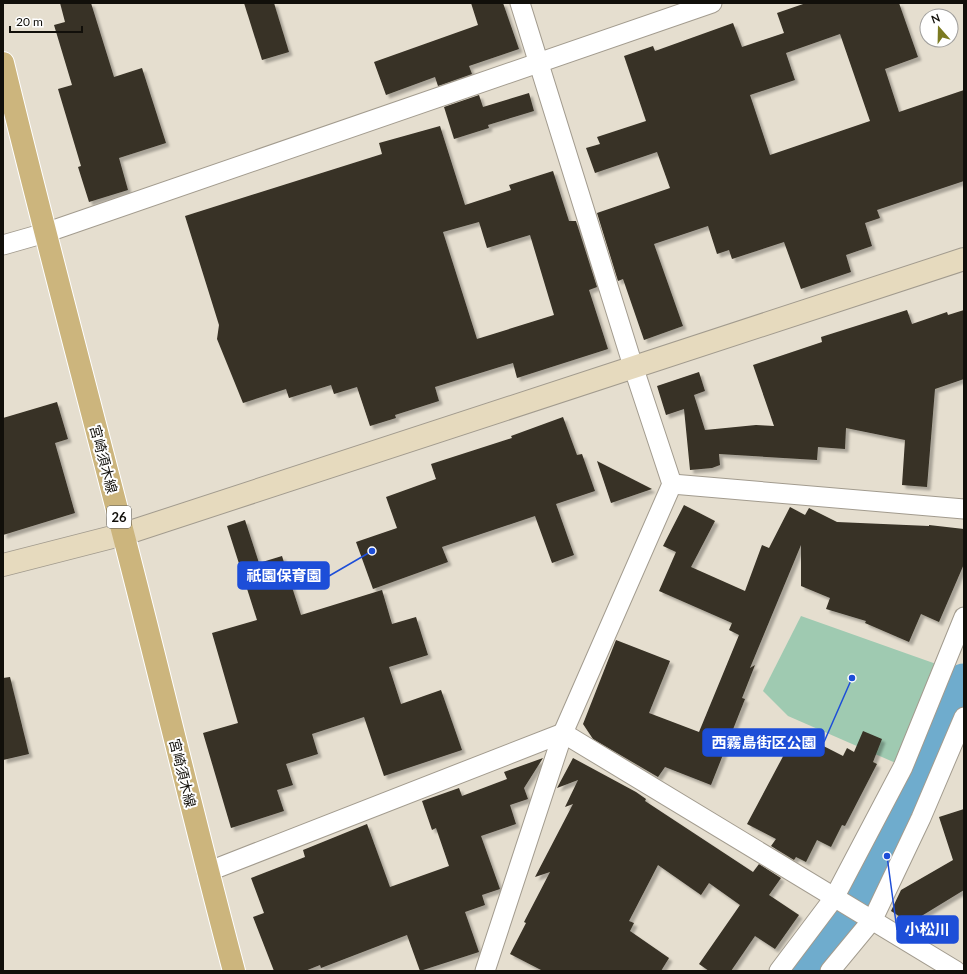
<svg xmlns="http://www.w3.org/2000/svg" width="967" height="974" viewBox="0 0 967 974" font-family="Lato,'Noto Sans JP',sans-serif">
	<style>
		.green { fill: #9fcab1 }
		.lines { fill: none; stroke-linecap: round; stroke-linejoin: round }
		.river { stroke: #6faccd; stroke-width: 43 }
		.building { fill: #373125; fill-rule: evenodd; filter: url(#shadow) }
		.street-casing { stroke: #a29b8e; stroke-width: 21 }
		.secondary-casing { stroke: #a29b8e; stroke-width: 24 }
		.primary-casing { stroke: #fff; stroke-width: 24 }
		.street { stroke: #fff; stroke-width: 19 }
		.secondary { stroke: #e6dabe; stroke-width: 22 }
		.primary { stroke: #ccb57d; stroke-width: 22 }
		.labels { text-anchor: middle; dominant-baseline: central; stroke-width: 4; stroke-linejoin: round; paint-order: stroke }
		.shield { fill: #fff; stroke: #585754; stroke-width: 1 }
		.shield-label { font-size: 13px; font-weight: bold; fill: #110f0a }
		.street-label { font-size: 14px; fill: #110f0a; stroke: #fff }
		.leader { fill: none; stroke: #1d4ed8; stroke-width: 1.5 }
		.callout-dot { fill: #1d4ed8; stroke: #fff; stroke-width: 1.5 }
		.callout { fill: #1d4ed8; stroke: #1d4ed8; stroke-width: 1.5 }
		.callout-label { font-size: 15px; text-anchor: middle; font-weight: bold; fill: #fff }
	</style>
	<defs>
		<filter id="shadow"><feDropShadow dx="3.5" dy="3.5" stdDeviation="1" flood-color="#0004"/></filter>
	</defs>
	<rect width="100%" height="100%" fill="#e5decf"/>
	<!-- green -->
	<path class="green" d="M 801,616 L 939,665 L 898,764 L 788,716 L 763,691 Z"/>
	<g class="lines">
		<!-- river -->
		<path class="river" d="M 808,971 L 829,943 L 887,856 L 964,685"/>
	</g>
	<!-- building -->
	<g class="building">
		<path d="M 60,3 L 91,3 L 114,77 L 142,68 L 166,143 L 119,158 L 128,190 L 89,202 L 78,167 L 81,166 L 58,89 L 72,85 L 54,25 L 65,22 Z"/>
		<path d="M 244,3 L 274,3 L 289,52 L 262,60 Z"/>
		<path d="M 471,3 L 503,3 L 519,49 L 469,66 L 472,74 L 438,86 L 435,77 L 386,95 L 374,62 L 478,25 Z"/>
		<path d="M 806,3 L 899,3 L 918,57 L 885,69 L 899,112 L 964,90 L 964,181 L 877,210 L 880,218 L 865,223 L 872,246 L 846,255 L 851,272 L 801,289 L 784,242 L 732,259 L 729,250 L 717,254 L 708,226 L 654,244 L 683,326 L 644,340 L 623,279 L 618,281 L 597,213 L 670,188 L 657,152 L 595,173 L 586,148 L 600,144 L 597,137 L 646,121 L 624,56 L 653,46 L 655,51 L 733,23 L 742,47 L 784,33 L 777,13 ZM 840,34 L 870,121 L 770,155 L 750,95 L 795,80 L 786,53 Z"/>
		<path d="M 529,93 L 534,111 L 488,125 L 489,128 L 454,139 L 444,107 L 479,95 L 483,107 Z"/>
		<path d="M 440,126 L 465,205 L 511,190 L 509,185 L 553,171 L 569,221 L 576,221 L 597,287 L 589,290 L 608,349 L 517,378 L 513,363 L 435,387 L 439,401 L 395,415 L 396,418 L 370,426 L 357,387 L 334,394 L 331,385 L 289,398 L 286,389 L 243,403 L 217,339 L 219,325 L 185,216 L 382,154 L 379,143 ZM 479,222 L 487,248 L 530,235 L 554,315 L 477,339 L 443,232 Z"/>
		<path d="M 907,310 L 912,324 L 947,312 L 948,315 L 964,310 L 964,379 L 935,389 L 927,487 L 902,485 L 905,440 L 846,428 L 845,449 L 818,447 L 817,460 L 719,454 L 720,465 L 712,468 L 690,470 L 684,409 L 666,415 L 657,386 L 699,372 L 705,391 L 694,395 L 705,430 L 756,425 L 774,426 L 753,365 L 822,342 L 821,337 Z"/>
		<path d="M 57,402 L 68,439 L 55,443 L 75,513 L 3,535 L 3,418 Z"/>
		<path d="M 563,417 L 577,455 L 582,454 L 595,491 L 556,504 L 574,555 L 552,563 L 535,516 L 442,547 L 448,562 L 373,589 L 356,542 L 397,528 L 386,497 L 436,479 L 431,464 L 512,438 L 511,436 Z"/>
		<path d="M 597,461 L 652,489 L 611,503 Z"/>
		<path d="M 684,505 L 715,521 L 691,567 L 745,591 L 762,545 L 769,548 L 790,507 L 805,515 L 809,508 L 837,522 L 929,526 L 929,525 L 964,529 L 964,564 L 939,622 L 921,614 L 909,642 L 865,623 L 866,621 L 826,609 L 830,598 L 801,586 L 801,545 L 750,668 L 755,665 L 742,698 L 745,699 L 711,785 L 665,767 L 658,777 L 593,739 L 583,724 L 616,640 L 670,661 L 649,713 L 699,732 L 739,635 L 729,630 L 732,623 L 659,591 L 676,552 L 663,546 Z"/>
		<path d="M 245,520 L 259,563 L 282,556 L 301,615 L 382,590 L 392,624 L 416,617 L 428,655 L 389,667 L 401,704 L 441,690 L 462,750 L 384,776 L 364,717 L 312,734 L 318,754 L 286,764 L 293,785 L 277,790 L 284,811 L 231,828 L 203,733 L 238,723 L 212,633 L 257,620 L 227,526 Z"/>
		<path d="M 10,677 L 29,754 L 3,760 L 3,678 Z"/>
		<path d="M 863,731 L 882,739 L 873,762 L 877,764 L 845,826 L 842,825 L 831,847 L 817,840 L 806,862 L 796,857 L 794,860 L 771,846 L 776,839 L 747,824 L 796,732 L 843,756 L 847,748 L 854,752 Z"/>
		<path d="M 543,758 L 524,788 L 528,799 L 510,805 L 516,824 L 481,836 L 500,889 L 482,895 L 485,905 L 465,912 L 479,952 L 420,971 L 407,935 L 321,968 L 320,965 L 305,971 L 274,971 L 253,917 L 264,913 L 251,878 L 305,857 L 303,850 L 367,824 L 390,887 L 449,866 L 436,828 L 432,830 L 422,801 L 459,788 L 462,796 L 507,779 L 504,772 Z"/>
		<path d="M 573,758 L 636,792 L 646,799 L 645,801 L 753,872 L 759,864 L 781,878 L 769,895 L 799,915 L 775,949 L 755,936 L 731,971 L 709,971 L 699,964 L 740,905 L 709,883 L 701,895 L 658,865 L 629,921 L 634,923 L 630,931 L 669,958 L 661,971 L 543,971 L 510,954 L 526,923 L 524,922 L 550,872 L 535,877 L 573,804 L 565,807 L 578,780 L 557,788 Z"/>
		<path d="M 964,809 L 964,890 L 910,923 L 891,911 L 901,890 L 953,860 L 939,817 Z"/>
	</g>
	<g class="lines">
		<defs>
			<g id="street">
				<path d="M 3,245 L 45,233 L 712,3"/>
				<path d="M 672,484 L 964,509"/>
				<path d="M 563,733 L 956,971"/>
				<path d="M 207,872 L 563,733"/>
				<path d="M 485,971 L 563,733 L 672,484 L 633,366 L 520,3"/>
				<path d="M 779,971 L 834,898 L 903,767 L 964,617"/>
				<path d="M 830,971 L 873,919 L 921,818 L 964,717"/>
			</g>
			<path id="secondary" d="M 3,565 L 124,534 L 964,259"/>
			<path id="primary" d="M 3,63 C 41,220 83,376 123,533 C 161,679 195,825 234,971"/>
		</defs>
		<!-- street casing -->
		<use href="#street" class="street-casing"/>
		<!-- secondary casing -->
		<use href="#secondary" class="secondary-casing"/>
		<!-- primary casing -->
		<use href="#primary" class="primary-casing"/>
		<!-- street -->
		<use href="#street" class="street"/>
		<!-- secondary -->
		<use href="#secondary" class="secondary"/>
		<!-- primary -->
		<use href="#primary" class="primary"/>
	</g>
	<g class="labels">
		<!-- shield labels -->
		<rect class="shield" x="107" y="506" width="24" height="22" rx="3"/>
		<g class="shield-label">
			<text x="119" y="517">26</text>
		</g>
		<!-- street labels -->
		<g class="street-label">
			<text transform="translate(104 459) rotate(75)">宮崎須木線</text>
			<text transform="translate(183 773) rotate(76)">宮崎須木線</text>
		</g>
	</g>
	<!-- callouts -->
	<path class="leader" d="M372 551L329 576M852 678L824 742M887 856L897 930"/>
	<g class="callout-dot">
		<circle cx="372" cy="551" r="4"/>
		<circle cx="852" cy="678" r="4"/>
		<circle cx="887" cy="856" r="4"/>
	</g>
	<g class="callout">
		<rect x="238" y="562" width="91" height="27" rx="4"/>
		<rect x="703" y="729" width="121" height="27" rx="4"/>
		<rect x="897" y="916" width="61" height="27" rx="4"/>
	</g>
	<g class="callout-label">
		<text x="284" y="581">祇園保育園</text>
		<text x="764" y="748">西霧島街区公園</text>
		<text x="927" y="935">小松川</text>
	</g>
	<!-- border -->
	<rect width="967" height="974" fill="none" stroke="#110f0a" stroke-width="8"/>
	<!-- north arrow -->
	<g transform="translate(939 28) rotate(340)"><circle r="19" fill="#ffffff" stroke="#a09f9d"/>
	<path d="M0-3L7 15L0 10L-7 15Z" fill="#7b7a21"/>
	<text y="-6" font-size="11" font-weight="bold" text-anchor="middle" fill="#110f0a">N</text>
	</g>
	<!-- scale -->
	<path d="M10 26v6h72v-6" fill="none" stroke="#110f0a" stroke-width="2"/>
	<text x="16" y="26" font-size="12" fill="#110f0a" stroke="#ffffff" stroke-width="3" paint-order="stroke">20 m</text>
</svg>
